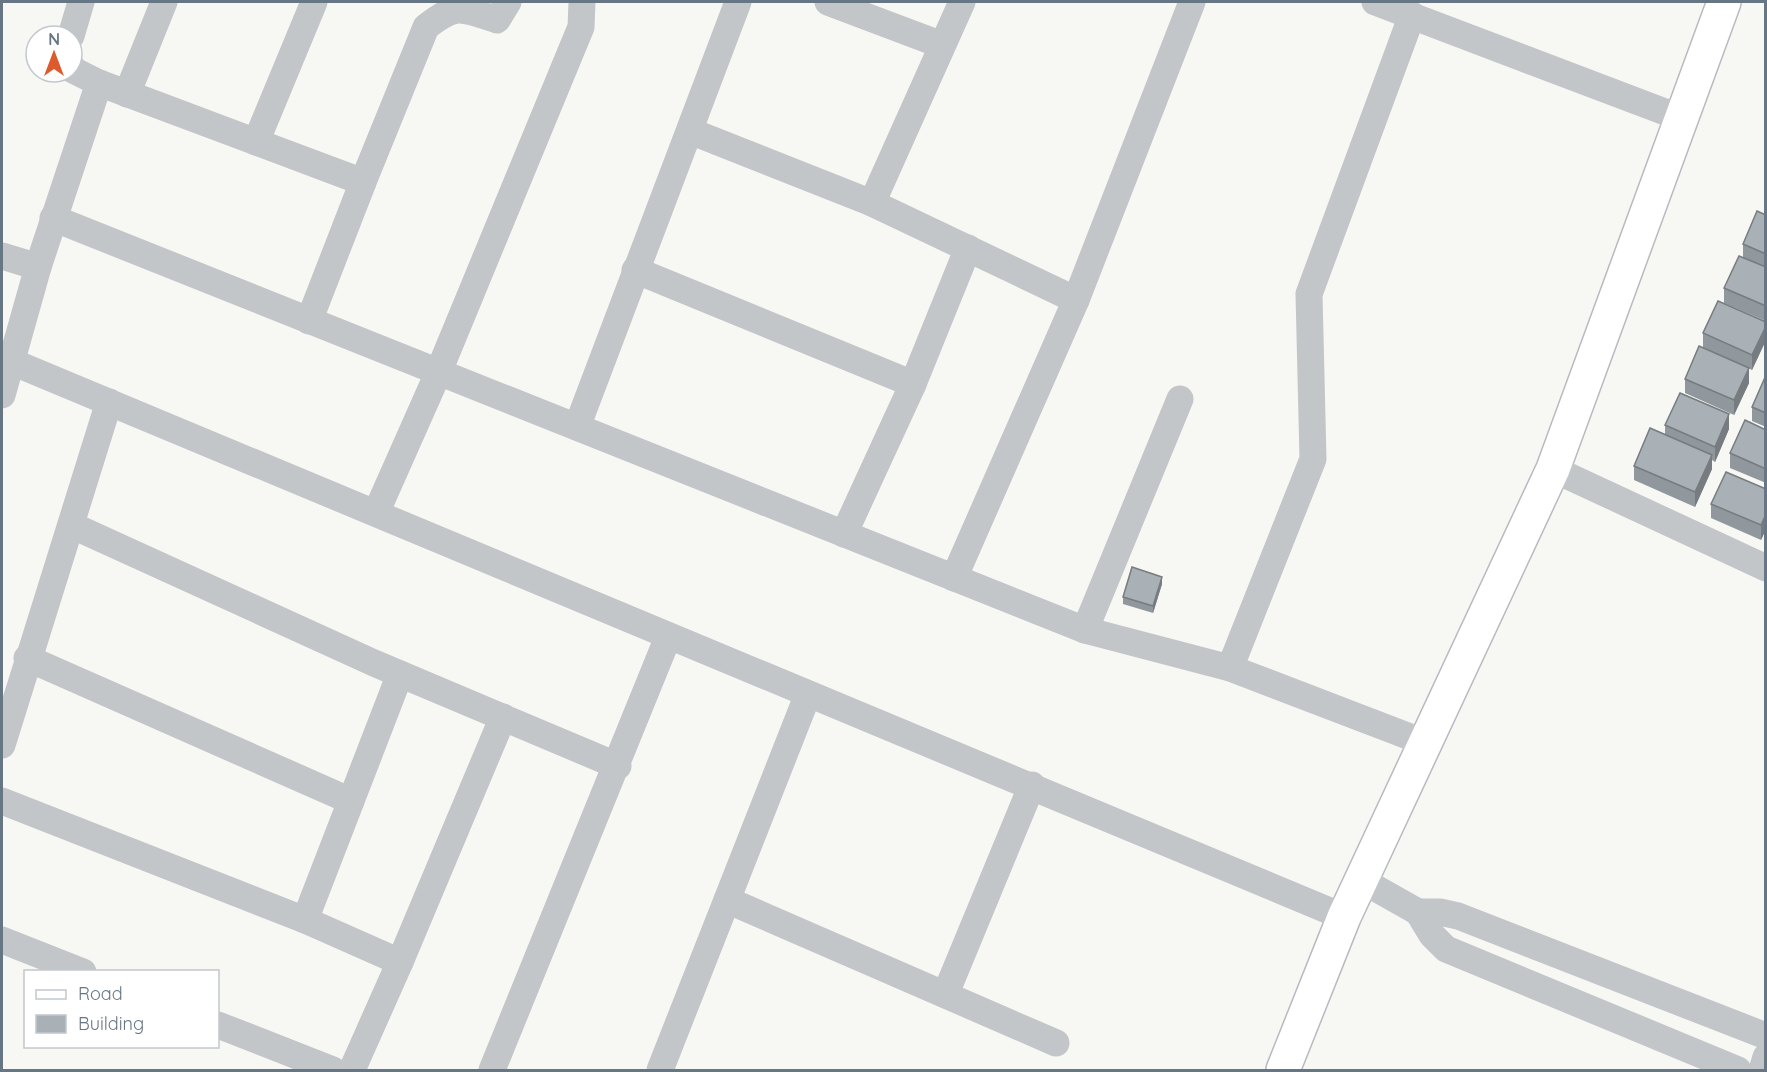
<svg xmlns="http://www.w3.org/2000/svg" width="1767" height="1072" viewBox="0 0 1767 1072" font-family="Quicksand,sans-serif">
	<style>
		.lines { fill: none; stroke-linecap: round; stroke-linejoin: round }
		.secondary-casing { stroke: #b7bbc0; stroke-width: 36 }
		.street { stroke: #c2c6c9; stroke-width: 27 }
		.secondary { stroke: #fff; stroke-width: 33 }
		.wall { fill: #91989d }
		.shaded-wall { fill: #767c7f }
		.building { fill: #a9b1b6; stroke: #767c7f; stroke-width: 1.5 }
	</style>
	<rect width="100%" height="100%" fill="#f7f7f4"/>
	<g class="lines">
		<defs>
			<path id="secondary" d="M 1283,1070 L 1344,917 L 1553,469 L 1724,2"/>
		</defs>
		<!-- secondary casing -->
		<use href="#secondary" class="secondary-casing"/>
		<!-- street -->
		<g class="street">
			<path d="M 828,2 L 942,45"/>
			<path d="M 1375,2 L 1681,118"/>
			<path d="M 71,36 L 81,2"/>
			<path d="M 72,67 L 73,70 L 99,83 L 363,182 L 426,27 C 457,3 461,8 497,20 L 508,2"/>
			<path d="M 127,94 L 164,2"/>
			<path d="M 690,131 L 872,203 L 1076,300"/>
			<path d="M 256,142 L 314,2"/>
			<path d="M 872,203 L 962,2"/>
			<path d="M 53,218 L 1085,630 L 1230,668 L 1426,743"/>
			<path d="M 2,256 L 38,267"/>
			<path d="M 635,270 L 913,384"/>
			<path d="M 309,321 L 363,182"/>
			<path d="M 10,361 L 1344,917"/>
			<path d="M 2,395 L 38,267 L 99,83"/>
			<path d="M 577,427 L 738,2"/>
			<path d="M 1553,469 L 1766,568"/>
			<path d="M 376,513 L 439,371 L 581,27 L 582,2"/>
			<path d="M 71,525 L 374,663 L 618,766"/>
			<path d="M 844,534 L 913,384 L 968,248"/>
			<path d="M 954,578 L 1076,300 L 1192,2"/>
			<path d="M 1085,630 L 1180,399"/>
			<path d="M 27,658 L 351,801 L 305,920"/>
			<path d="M 1230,668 L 1313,459 L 1309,294 L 1412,15"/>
			<path d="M 2,745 L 109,402"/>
			<path d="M 2,801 L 305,920 L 400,962 L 352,1070"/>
			<path d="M 351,801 L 400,674"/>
			<path d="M 1363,881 L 1418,912"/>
			<path d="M 727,900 L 1056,1043"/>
			<path d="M 2,940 L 83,972"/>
			<path d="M 400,962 L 503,717"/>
			<path d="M 946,993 L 1032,785"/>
			<path d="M 218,1025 L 333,1070"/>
			<path d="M 492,1070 L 668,637"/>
			<path d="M 660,1070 L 808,694"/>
			<path d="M 1738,1070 L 1446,949 L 1432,935 L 1418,912 L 1440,912 L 1458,916 L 1766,1036"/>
			<path d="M 1762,1070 L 1766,1057"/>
		</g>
		<!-- secondary -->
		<use href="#secondary" class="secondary"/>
	</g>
	<!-- wall -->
	<g class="wall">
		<path d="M 1766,193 L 1766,212 L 1764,211 L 1764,197 Z"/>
		<path d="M 1766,215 L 1766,321 L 1724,303 L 1724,288 L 1743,257 L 1743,244 Z"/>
		<path d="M 1766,322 L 1766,340 L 1752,370 L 1703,348 L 1703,333 Z"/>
		<path d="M 1766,375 L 1766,427 L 1752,421 L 1752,407 Z"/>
		<path d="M 1685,379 L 1749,383 L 1734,415 L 1685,393 Z"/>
		<path d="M 1665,425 L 1729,429 L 1715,462 L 1712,460 L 1712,469 L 1695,507 L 1634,480 L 1634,466 L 1665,434 Z"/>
		<path d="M 1766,430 L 1766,483 L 1730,468 L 1730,453 Z"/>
		<path d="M 1766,489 L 1766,529 L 1761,540 L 1711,518 L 1711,504 Z"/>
		<path d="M 1162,584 L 1153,613 L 1123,604 L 1123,597 Z"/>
	</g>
	<!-- shaded-wall -->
	<g class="shaded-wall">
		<path d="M 1766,326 L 1766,340 L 1752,370 L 1752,355 Z"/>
		<path d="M 1749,368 L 1749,383 L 1734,415 L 1734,400 Z"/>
		<path d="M 1729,414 L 1729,429 L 1715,462 L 1715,447 Z"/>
		<path d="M 1712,455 L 1712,469 L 1695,507 L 1695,492 Z"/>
		<path d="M 1766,514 L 1766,529 L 1761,540 L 1761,525 Z"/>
		<path d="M 1162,577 L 1162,584 L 1153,613 L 1153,606 Z"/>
	</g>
	<!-- building -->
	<g class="building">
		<path d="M 1757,211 L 1766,215 L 1766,254 L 1743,244 Z"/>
		<path d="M 1739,256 L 1766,267 L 1766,306 L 1724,288 Z"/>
		<path d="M 1718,301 L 1766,322 L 1766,326 L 1752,355 L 1703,333 Z"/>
		<path d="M 1699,346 L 1749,368 L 1734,400 L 1685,379 Z"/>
		<path d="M 1766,375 L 1766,413 L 1752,407 Z"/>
		<path d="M 1680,393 L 1729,414 L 1715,447 L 1665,425 Z"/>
		<path d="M 1745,420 L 1766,430 L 1766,469 L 1730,453 Z"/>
		<path d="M 1650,428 L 1712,455 L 1695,492 L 1634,466 Z"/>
		<path d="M 1726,472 L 1766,489 L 1766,514 L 1761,525 L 1711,504 Z"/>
		<path d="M 1132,567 L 1162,577 L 1153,606 L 1123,597 Z"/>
	</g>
	<!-- border -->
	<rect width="1767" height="1072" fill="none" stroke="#677684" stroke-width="6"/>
	<!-- legend -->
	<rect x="24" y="970" width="195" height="78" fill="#ffffff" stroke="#c2c8ce" stroke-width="1.5"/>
	<rect x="36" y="990" width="30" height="9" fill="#ffffff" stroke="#c2c8ce" stroke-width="1.5"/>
	<text x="78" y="1000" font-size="18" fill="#677684">Road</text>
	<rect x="36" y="1015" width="30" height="18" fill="#a9b1b6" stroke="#c2c8ce" stroke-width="1.5"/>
	<text x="78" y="1030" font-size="18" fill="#677684">Building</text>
	<!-- north arrow -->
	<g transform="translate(54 54)"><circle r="28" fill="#ffffff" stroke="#c2c8ce" stroke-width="1.5"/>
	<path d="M0-4.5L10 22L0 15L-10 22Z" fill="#dd5a2d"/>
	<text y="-9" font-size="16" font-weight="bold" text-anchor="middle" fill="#677684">N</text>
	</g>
</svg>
